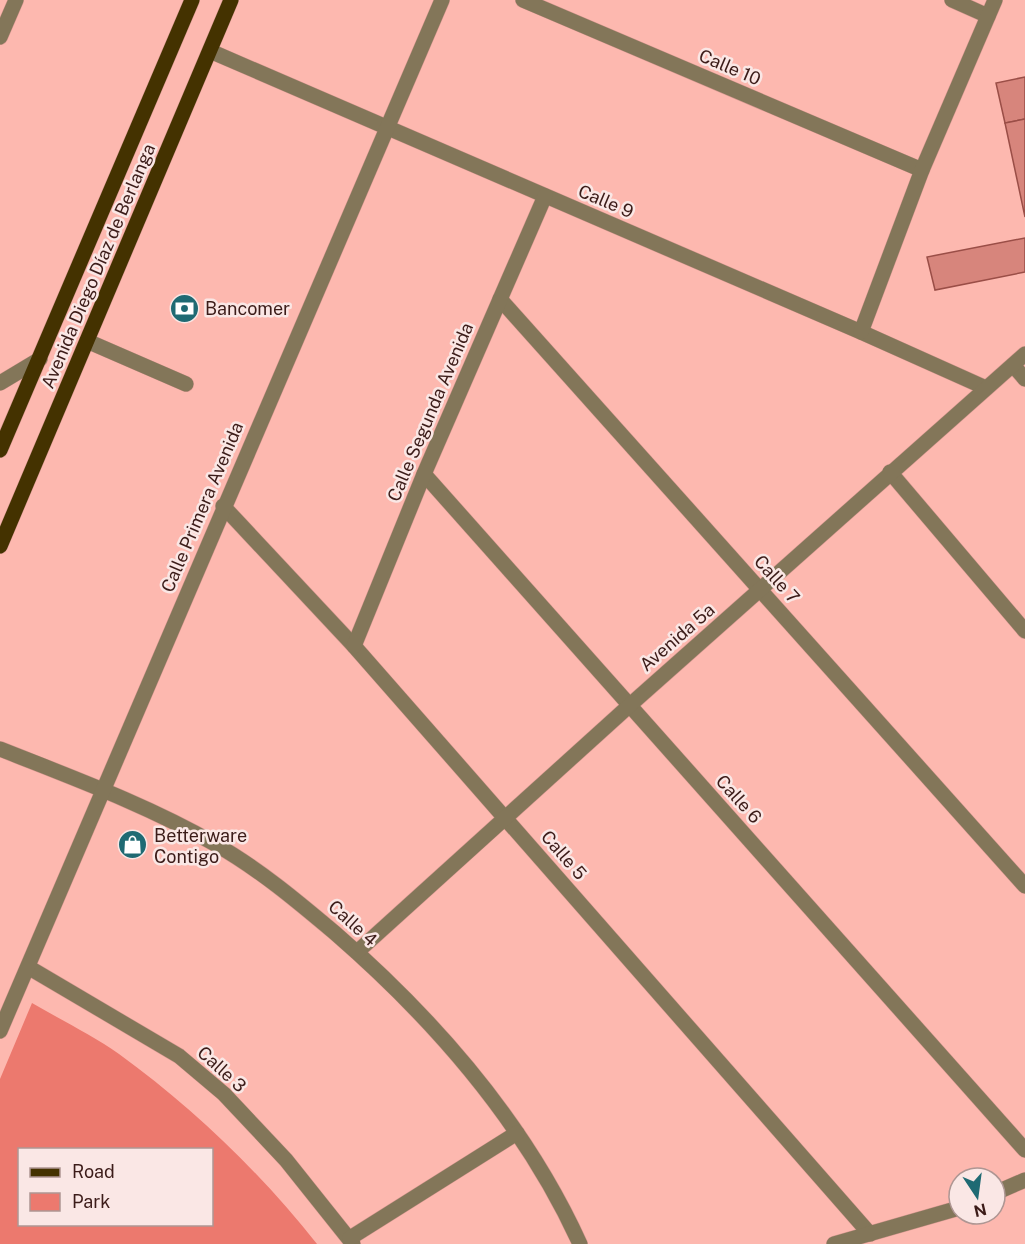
<svg xmlns="http://www.w3.org/2000/svg" width="1025" height="1244" viewBox="0 0 1025 1244" font-family="'Public Sans',sans-serif">
	<style>
		.green { fill: #ec796e; fill-rule: evenodd }
		.building { fill: #d7857c; stroke: #9a4e47; stroke-width: 1.5 }
		.lines { fill: none; stroke-linecap: round; stroke-linejoin: round }
		.minor-casing { stroke: #d69991; stroke-width: 16 }
		.major-casing { stroke: #d69991; stroke-width: 16 }
		.minor { stroke: #837659; stroke-width: 15 }
		.major { stroke: #443200; stroke-width: 15 }
		.labels { text-anchor: middle; dominant-baseline: central; stroke-width: 5; stroke-linejoin: round; paint-order: stroke }
		.street-label { font-size: 18px; fill: #3c1c19; stroke: #fae7e5 }
		.poi-label { font-size: 18px; fill: #3c1c19; stroke: #fae7e5; text-anchor: start }
	</style>
	<rect width="100%" height="100%" fill="#fdb8af"/>
	<!-- green -->
	<path class="green" d="M 32,1003 C 61,1020 92,1035 119,1054 C 192,1107 261,1173 317,1244 L 0,1244 L 0,1079 ZM 20,1150 L 212,1150 L 212,1224 L 20,1224 Z"/>
	<!-- building -->
	<g class="building">
		<path d="M 1025,77 L 1025,119 L 1005,123 L 996,83 Z"/>
		<path d="M 1025,119 L 1025,217 L 1005,123 Z"/>
		<path d="M 1025,238 L 1025,272 L 935,290 L 927,257 Z"/>
	</g>
	<g class="lines">
		<defs>
			<g id="minor">
				<path d="M 523,0 L 922,170"/>
				<path d="M 952,0 L 988,16"/>
				<path d="M 0,37 L 16,0"/>
				<path d="M 210,51 L 861,332 L 986,388"/>
				<path d="M 500,299 L 1025,886"/>
				<path d="M 861,332 L 922,170 L 995,0"/>
				<path d="M 87,341 L 186,384"/>
				<path d="M 1013,365 L 1025,379"/>
				<path d="M 0,383 L 40,359"/>
				<path d="M 890,472 L 1025,631"/>
				<path d="M 424,474 L 1025,1150"/>
				<path d="M 223,506 L 354,646 L 870,1234"/>
				<path d="M 354,646 L 424,474 L 545,196"/>
				<path d="M 0,749 C 73,778 147,805 215,844 C 259,869 297,901 335,933 C 434,1019 525,1123 580,1244"/>
				<path d="M 357,952 L 630,705 L 1025,354"/>
				<path d="M 28,967 L 179,1056 L 224,1094 L 286,1160 L 353,1244"/>
				<path d="M 0,1031 L 442,0"/>
				<path d="M 995,1193 L 1025,1180"/>
				<path d="M 350,1238 L 517,1133"/>
				<path d="M 834,1244 L 959,1208"/>
			</g>
			<g id="major">
				<path d="M 0,450 L 192,0"/>
				<path d="M 0,546 L 231,0"/>
			</g>
		</defs>
		<!-- minor casing -->
		<use href="#minor" class="minor-casing"/>
		<!-- major casing -->
		<use href="#major" class="major-casing"/>
		<!-- minor -->
		<use href="#minor" class="minor"/>
		<!-- major -->
		<use href="#major" class="major"/>
	</g>
	<!-- icons -->
	<defs>
		<symbol id="bank-disc" viewBox="-11 -11 22 22"><circle r="9.5" fill="#1f6a73" stroke="#fae7e5"/><path d="M-6-4H6V4H-6ZM0-2.3a2.3 2.3 0 1 0 0 4.6a2.3 2.3 0 1 0 0-4.6Z" fill="#fff"/></symbol>
		<symbol id="shop-disc" viewBox="-11 -11 22 22"><circle r="9.5" fill="#1f6a73" stroke="#fae7e5"/><path d="M-5-2.5h2.3a2.7 3.5 0 0 1 5.4 0H5L5.5 6h-11ZM-1.5-2.5h3a1.5 2.3 0 0 0-3 0Z" fill="#fff"/></symbol>
	</defs>
	<g fill-rule="evenodd">
		<use href="#bank-disc" x="168" y="292" width="33" height="33"/>
		<use href="#shop-disc" x="116" y="828" width="33" height="33"/>
	</g>
	<g class="labels">
		<!-- street labels -->
		<g class="street-label">
			<text transform="translate(730 67) rotate(23)">Calle 10</text>
			<text transform="translate(606 201) rotate(23)">Calle 9</text>
			<text transform="translate(98 266) rotate(-67)">Avenida Diego Díaz de Berlanga</text>
			<text transform="translate(430 412) rotate(-67)">Calle Segunda Avenida</text>
			<text transform="translate(202 507) rotate(-67)">Calle Primera Avenida</text>
			<text transform="translate(777 579) rotate(48)">Calle 7</text>
			<text transform="translate(677 637) rotate(-41)">Avenida 5a</text>
			<text transform="translate(739 799) rotate(48)">Calle 6</text>
			<text transform="translate(564 855) rotate(49)">Calle 5</text>
			<text transform="translate(353 923) rotate(42)">Calle 4</text>
			<text transform="translate(222 1069) rotate(42)">Calle 3</text>
		</g>
		<!-- poi labels -->
		<g class="poi-label">
			<text x="205" y="308">Bancomer</text>
			<text x="154" y="835">Betterware<tspan x="154" dy="21">Contigo</tspan></text>
		</g>
	</g>
	<!-- legend -->
	<rect x="18" y="1148" width="195" height="78" fill="#fae7e5" stroke="#ae9693" stroke-width="1.5"/>
	<rect x="30" y="1168" width="30" height="9" fill="#443200" stroke="#ae9693" stroke-width="1.5"/>
	<text x="72" y="1178" font-size="18" fill="#3c1c19">Road</text>
	<rect x="30" y="1193" width="30" height="18" fill="#ec796e" stroke="#ae9693" stroke-width="1.5"/>
	<text x="72" y="1208" font-size="18" fill="#3c1c19">Park</text>
	<!-- north arrow -->
	<g transform="translate(977 1196) rotate(167)"><circle r="28" fill="#fae7e5" stroke="#ae9693" stroke-width="1.5"/>
	<path d="M0-4.5L10 22L0 15L-10 22Z" fill="#1f6a73"/>
	<text y="-9" font-size="16" font-weight="bold" text-anchor="middle" fill="#3c1c19">N</text>
	</g>
</svg>
